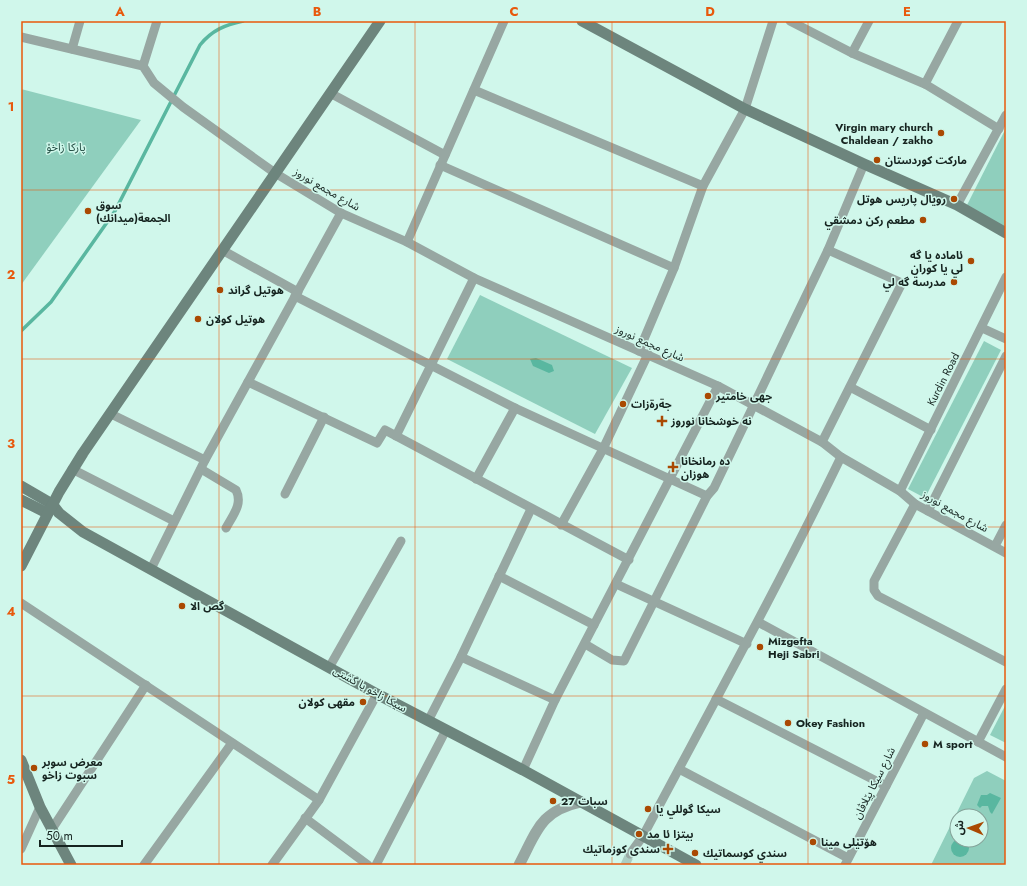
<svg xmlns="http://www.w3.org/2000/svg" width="1027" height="886" viewBox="0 0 1027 886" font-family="Jost,'Noto Sans Arabic',sans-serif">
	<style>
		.green { fill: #8fcfbd; fill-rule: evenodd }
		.water { fill: #59b7a0 }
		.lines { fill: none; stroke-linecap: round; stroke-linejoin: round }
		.stream { stroke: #59b7a0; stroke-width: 3.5 }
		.minor-tunnel { stroke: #abcdc2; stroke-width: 9; stroke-dasharray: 9 4.5; stroke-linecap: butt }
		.minor { stroke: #97a7a2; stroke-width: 9 }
		.tertiary { stroke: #97a7a2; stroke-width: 11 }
		.secondary { stroke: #6d857d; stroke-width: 11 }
		.grid { fill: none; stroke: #e8590c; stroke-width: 1; stroke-opacity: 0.55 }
		.poi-dot { fill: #aa4902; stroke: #d0f7eb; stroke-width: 1.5 }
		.labels { text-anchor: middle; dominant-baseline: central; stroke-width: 3; stroke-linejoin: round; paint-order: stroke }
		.poi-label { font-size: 11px; font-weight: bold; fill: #15231f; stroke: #d0f7eb; text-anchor: start }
		.park-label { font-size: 11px; fill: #214b41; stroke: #d0f7eb }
		.street-label { font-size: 11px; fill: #15231f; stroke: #d0f7eb }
		.neatline { fill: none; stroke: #e8590c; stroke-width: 1.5 }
		.grid-label { font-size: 13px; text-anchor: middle; font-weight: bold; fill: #e8590c }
	</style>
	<rect width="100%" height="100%" fill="#d0f7eb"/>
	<!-- green -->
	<g class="green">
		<path d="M 21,89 L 141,120 L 21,285 Z"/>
		<path d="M 1006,128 L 1006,229 L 966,207 Z"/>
		<path d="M 480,295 L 632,368 L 595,434 L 447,359 Z"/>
		<path d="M 984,341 L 1001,350 L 925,498 L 908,489 Z"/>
		<path d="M 1006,704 L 1006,743 L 990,735 Z"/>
		<path d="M 987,771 L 1006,781 L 1006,865 L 931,865 L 974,778 ZM 957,816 L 981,816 L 981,840 L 957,840 Z"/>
	</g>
	<!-- water -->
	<g class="water">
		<path d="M 536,358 L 552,365 L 554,371 L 549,373 L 533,366 L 530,359 Z"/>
		<path d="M 990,793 L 1001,798 L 992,814 L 990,812 L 988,806 L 982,806 L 980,808 L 977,805 L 981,795 L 987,795 Z"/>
		<circle cx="960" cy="848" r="9"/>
	</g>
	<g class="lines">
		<!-- stream -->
		<path class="stream" d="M 21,331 L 51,302 L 115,211 L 200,45 C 212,30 225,25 243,21"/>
		<!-- minor-tunnel -->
		<path class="minor-tunnel" d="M 625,865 L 630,854"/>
		<!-- minor -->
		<g class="minor">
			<path d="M 790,21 L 852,53 L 925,84 L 999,129"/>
			<path d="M 21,37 L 143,66 L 154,83 L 183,107 L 275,173 L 341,213 L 407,242 L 474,278 L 718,386 L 822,442 L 841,457 L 900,491 L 915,504 L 1006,553"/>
			<path d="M 72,49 L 80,21"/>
			<path d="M 852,53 L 869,21"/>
			<path d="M 143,66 L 157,21"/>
			<path d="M 925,84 L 958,21"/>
			<path d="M 474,90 L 703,186"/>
			<path d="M 330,93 L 445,155"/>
			<path d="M 440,165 L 674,268"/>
			<path d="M 957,205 L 1006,115"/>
			<path d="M 407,242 L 504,21"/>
			<path d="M 222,250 L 298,292"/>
			<path d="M 295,296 L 515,408 L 707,496"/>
			<path d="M 982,328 L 1006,339"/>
			<path d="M 639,351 L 674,268 L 703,186 L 745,109 L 773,21"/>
			<path d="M 248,382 L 377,443 L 385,430 L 629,560"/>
			<path d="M 850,387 L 931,430"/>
			<path d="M 111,414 L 205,460"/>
			<path d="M 396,436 L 474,278"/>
			<path d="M 822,442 L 902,283 L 828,250"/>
			<path d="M 72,469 L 174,521"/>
			<path d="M 201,469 L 236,490 C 243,504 233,515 226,528"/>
			<path d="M 476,479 L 515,408"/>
			<path d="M 900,491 L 1006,277"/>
			<path d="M 285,494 L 324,417"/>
			<path d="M 915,504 L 874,581 L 874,590 L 878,596 L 1006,662"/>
			<path d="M 928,511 L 1006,356"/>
			<path d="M 561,525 L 603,449 L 648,354"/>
			<path d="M 995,546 L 1006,525"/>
			<path d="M 151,569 L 205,460 L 341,213"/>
			<path d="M 499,576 L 594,625"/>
			<path d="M 616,584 L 747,644"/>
			<path d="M 21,603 L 319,800"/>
			<path d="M 758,622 L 1006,757"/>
			<path d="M 585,644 L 612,660 L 624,661 L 707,496 L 714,488 L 828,250 L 864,164"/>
			<path d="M 461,657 L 555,700"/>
			<path d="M 330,666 L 401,541"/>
			<path d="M 716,699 L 886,786"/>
			<path d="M 428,721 L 461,657 L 531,509"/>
			<path d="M 978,742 L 1006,689"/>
			<path d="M 679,769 L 848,858"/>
			<path d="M 523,770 L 555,700 L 718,386"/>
			<path d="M 305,818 L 368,865"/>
			<path d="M 52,829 L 146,685"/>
			<path d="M 21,849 L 40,807"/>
			<path d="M 630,854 L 643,836 C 710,710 779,585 841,457"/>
			<path d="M 144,865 L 232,743"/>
			<path d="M 272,865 L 319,800 L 377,694"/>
			<path d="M 376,865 L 446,730"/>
			<path d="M 845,865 L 924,713"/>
		</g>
		<!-- tertiary -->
		<path class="tertiary" d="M 519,865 C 537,831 540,811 581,802"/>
		<!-- secondary -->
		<g class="secondary">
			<path d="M 582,21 L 745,109 L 864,164 L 957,205 L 1006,233"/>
			<path d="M 21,486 L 52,504 L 59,513 L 83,532 L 377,694 L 523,770 L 696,865"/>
			<path d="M 21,500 L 47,513"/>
			<path d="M 21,566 L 59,492 L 83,453 L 380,21"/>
			<path d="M 21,760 L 40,807 L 71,865"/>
		</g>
	</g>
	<!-- grid -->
	<path class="grid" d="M 219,21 L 219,865M 415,21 L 415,865M 612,21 L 612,865M 808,21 L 808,865M 21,190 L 1006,190M 21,359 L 1006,359M 21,527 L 1006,527M 21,696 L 1006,696"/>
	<!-- markers -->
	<g class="poi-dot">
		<circle cx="941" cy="133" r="4"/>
		<circle cx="877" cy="160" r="4"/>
		<circle cx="954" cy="199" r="4"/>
		<circle cx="88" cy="211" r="4"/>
		<circle cx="923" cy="220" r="4"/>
		<circle cx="971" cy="261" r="4"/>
		<circle cx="954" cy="282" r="4"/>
		<circle cx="220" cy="290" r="4"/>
		<circle cx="198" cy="319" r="4"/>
		<circle cx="708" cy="396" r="4"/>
		<circle cx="623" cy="404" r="4"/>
		<path d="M660 415h4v4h4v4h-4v4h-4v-4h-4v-4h4z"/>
		<path d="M671 461h4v4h4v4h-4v4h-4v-4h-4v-4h4z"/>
		<circle cx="182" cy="606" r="4"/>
		<circle cx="760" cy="647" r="4"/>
		<circle cx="363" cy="702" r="4"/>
		<circle cx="788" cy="723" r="4"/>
		<circle cx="925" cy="744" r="4"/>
		<circle cx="34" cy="768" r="4"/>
		<circle cx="553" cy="801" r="4"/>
		<circle cx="648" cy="809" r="4"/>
		<circle cx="639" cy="834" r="4"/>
		<circle cx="813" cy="842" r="4"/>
		<path d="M666 843h4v4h4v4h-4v4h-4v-4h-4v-4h4z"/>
		<circle cx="695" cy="853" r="4"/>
	</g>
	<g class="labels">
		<!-- poi labels -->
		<g class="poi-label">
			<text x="933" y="127" text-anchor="end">Virgin mary church<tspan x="933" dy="13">Chaldean / zakho</tspan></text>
			<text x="885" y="160">ماركت كوردستان</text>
			<text x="946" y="199" text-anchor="end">رويال پاريس هوتل</text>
			<text x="96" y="205">سوق<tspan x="96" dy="13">الجمعة(ميدانك)</tspan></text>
			<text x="915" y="220" text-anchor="end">مطعم ركن دمشقي</text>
			<text x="963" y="255" text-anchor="end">ئاماده يا گه<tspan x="963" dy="13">لي يا كوران</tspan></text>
			<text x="946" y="282" text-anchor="end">مدرسة گه لي</text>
			<text x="228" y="290">هوتیل گراند</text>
			<text x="206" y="319">هوتيل كولان</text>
			<text x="716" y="396">جهى خامتير</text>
			<text x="631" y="404">جةرةزات</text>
			<text x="671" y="421">نه خوشخانا نوروز</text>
			<text x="681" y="461">ده رمانخانا<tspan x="681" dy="13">هوزان</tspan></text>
			<text x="190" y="606">گص الا</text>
			<text x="768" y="641">Mizgefta<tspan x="768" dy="13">Heji Sabri</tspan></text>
			<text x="355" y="702" text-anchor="end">مقهى كولان</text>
			<text x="796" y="723">Okey Fashion</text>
			<text x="933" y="744">M sport</text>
			<text x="42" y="762">معرض سوبر<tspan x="42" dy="13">سبوت زاخو</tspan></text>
			<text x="561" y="801">27 سبات</text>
			<text x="656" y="809">سيكا گوللي يا</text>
			<text x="647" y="834">بيتزا ئا مد</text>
			<text x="821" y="842">هۆتێلی مینا</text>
			<text x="660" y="849" text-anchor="end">سندی کوزماتیك</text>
			<text x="703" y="853">سندي کوسماتیك</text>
		</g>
		<!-- park labels -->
		<g class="park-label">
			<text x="66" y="147">پارکا زاخۆ</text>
		</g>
		<!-- street labels -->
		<g class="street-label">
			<text transform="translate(327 189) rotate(30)">شارع مجمع نوروز</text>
			<text transform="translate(650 343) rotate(24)">شارع مجمع نوروز</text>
			<text transform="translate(943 379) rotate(-63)">Kurdin Road</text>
			<text transform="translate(955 511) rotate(29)">شارع مجمع نوروز</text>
			<text transform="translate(370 689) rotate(29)">سیکا زاخو یا گشتى</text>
			<text transform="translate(874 783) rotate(-63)">شارع سيكا پێلاڤان</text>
		</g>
	</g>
	<!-- border -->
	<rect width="1027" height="886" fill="none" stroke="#d0f7eb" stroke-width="44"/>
	<!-- north arrow -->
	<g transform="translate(969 828) rotate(272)"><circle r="19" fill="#d0f7eb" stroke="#85a299"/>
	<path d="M0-3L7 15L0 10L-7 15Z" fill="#aa4902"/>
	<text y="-6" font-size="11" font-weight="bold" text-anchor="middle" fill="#15231f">ش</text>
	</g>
	<!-- scale -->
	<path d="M40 840v6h82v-6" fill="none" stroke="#15231f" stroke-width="2"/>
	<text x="46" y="840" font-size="12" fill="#15231f" stroke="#d0f7eb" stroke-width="3" paint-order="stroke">50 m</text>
	<rect x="22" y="22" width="983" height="842" class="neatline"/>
	<g class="grid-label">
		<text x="120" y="16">A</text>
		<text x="317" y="16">B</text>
		<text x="514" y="16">C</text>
		<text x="710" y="16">D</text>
		<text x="907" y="16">E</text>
		<text x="11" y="111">1</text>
		<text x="11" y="279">2</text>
		<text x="11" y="448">3</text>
		<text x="11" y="616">4</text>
		<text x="11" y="784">5</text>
	</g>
</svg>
